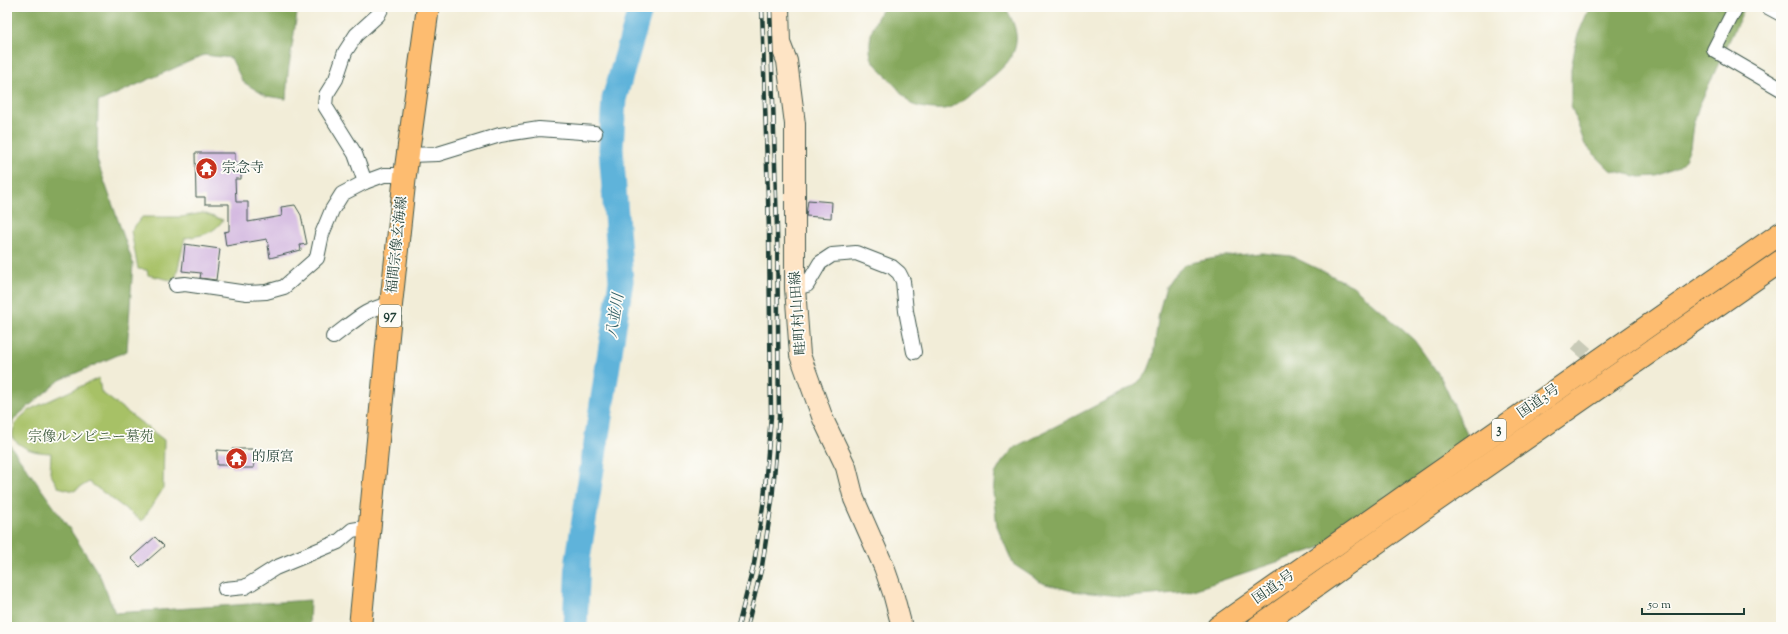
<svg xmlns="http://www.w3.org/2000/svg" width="1788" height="634" viewBox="0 0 1788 634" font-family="'Sorts Mill Goudy','Noto Serif JP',serif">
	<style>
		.green { fill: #a7c166; stroke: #637f4d }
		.forest { fill: #85a75b; stroke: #527248 }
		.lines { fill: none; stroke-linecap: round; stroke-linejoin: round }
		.river { stroke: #5eb3da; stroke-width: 25 }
		.building { fill: #d1b5df }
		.minor-tunnel { stroke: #c8cab7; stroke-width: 14; stroke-dasharray: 14 7; stroke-linecap: butt }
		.minor-casing { stroke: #3f574d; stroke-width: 16 }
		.secondary-casing { stroke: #3f574d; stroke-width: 22 }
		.primary-casing { stroke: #3f574d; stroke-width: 24 }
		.trunk-casing { stroke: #3f574d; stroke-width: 24 }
		.minor { stroke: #fff; stroke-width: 14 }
		.secondary { stroke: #fee4c5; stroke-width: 20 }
		.primary { stroke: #fdbc6f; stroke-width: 22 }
		.trunk { stroke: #fdbc6f; stroke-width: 22 }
		.rail-casing { stroke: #1f3d34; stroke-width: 4.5 }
		.rail { stroke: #fdfcf7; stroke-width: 3; stroke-dasharray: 9; stroke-linecap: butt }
		.labels { text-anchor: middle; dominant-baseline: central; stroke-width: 3.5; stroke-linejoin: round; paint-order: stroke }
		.shield { fill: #fdfcf7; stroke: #62766e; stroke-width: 1 }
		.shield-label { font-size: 13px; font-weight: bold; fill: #1f3d34 }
		.poi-label { font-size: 14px; fill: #1f3d34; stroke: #fdfcf7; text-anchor: start }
		.street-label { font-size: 14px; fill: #1f3d34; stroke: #fdfcf7 }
		.park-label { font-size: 14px; fill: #415e40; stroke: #fdfcf7 }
		.water-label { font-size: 15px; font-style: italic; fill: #326066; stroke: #fdfcf7 }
	</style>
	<rect width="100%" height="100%" fill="#fdfcf7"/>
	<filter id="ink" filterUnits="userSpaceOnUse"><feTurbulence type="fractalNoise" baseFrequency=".025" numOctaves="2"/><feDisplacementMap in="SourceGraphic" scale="8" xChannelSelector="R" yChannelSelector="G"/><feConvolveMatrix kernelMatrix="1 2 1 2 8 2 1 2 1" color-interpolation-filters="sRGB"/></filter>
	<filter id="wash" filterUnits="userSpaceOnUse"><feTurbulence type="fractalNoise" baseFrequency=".012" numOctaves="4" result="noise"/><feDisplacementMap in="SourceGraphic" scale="16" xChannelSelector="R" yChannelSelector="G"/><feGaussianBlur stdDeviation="0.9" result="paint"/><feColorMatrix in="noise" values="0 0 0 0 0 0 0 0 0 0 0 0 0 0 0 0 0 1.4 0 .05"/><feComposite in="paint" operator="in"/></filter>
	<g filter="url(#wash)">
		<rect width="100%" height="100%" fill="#f2edd8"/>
		<!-- green -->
		<g class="green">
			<path d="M 203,213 L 223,220 C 212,235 202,235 185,238 L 175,281 L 148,275 L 147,270 L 138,269 L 131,231 L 142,217 L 181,217 Z"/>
			<path d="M 99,378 L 101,392 L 164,440 L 163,489 L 142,521 L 89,482 L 74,491 L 58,487 L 50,473 L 51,453 C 33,452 27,451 13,439 C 11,424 21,416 33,408 Z"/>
		</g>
		<!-- forest -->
		<g class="forest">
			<path d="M 7,7 L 298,7 L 288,73 L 286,99 L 266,96 L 243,82 L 231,58 L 204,55 L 98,102 L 97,160 L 133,263 L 127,351 L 60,380 L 15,418 L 7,433 Z"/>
			<path d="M 884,7 L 1005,7 C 1031,48 1008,66 975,90 C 966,97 956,107 944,109 C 935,110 920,108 911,104 C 908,102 906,98 903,95 C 894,83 882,73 873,61 C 871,58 870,53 870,49 C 869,33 875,20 884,7 Z"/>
			<path d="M 1592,7 L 1745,7 L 1699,106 L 1693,125 L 1690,147 L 1684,162 L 1678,167 L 1657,176 L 1640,177 L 1610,170 L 1585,145 L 1571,105 L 1571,69 L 1577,37 L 1588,11 Z"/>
			<path d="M 1262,253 L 1291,256 L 1353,286 L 1414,340 L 1440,376 L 1465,429 L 1473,452 L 1355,536 L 1187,592 L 1129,597 L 1072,591 L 1042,583 L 1013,564 L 997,526 L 993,493 L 995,474 L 1002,462 L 1015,447 L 1134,386 L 1147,373 L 1153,357 L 1159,312 L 1166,286 L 1173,276 L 1186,264 L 1225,256 Z"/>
			<path d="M 7,441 L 69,528 L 100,576 L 115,613 L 310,600 L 309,627 L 7,627 Z"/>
		</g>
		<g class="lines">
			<!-- river -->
			<path class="river" d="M 575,627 L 578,559 L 621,281 L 611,149 L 614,99 L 641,7"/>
		</g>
		<g id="blocks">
			<!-- building -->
			<g class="building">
				<path d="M 195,153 L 235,153 L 235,163 L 241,163 L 241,179 L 235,179 L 236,202 L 248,202 L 248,222 L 282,216 L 281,207 L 295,205 L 301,215 L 307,244 L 300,245 L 301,250 L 270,258 L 267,239 L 226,246 L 224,232 L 229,231 L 229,204 L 205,204 L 205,197 L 196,197 Z"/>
				<path d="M 808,200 L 832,202 L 831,218 L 806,216 Z"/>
				<path d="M 185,244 L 220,249 L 216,280 L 200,278 L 201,273 L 182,271 Z"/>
				<path d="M 232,449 L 252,449 L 254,468 L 232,468 L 232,465 L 217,465 L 217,450 L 232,451 Z"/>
				<path d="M 155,537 L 164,546 L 140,567 L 131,558 Z"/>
			</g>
		</g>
	</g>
	<g filter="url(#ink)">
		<use href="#blocks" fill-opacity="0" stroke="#3f574d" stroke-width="1"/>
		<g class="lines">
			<!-- minor-tunnel -->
			<path class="minor-tunnel" d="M 1576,344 L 1624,386"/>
			<defs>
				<g id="minor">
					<path d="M 382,7 L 378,15 L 356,35 L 345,52 L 336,79 L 326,95 L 325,106 L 355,154 L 365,182 L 384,175 L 405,175"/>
					<path d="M 1736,7 L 1714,50 L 1781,89"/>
					<path d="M 1768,7 L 1781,14"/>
					<path d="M 409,155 L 438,154 L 500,135 L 539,129 L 595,133"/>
					<path d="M 176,285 L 185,284 L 247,293 L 266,292 L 284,287 L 317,258 L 322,234 L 332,210 L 342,194 L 365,182"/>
					<path d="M 795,288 L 807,285 L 820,263 L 832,255 L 856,253 L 892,267 L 899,273 L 903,281 L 906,311 L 914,352"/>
					<path d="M 333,337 C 351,324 368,306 391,305"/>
					<path d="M 225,589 L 245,587 L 275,568 L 338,542 L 352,530 L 370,527"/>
				</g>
				<path id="secondary" d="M 779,7 L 780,43 L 787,61 L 795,124 L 795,288 L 800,355 L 823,419 L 846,467 L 854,499 L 884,567 L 893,593 L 902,627"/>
				<path id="primary" d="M 360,627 L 391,305 L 405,175 L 428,7"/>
				<g id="trunk">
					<path d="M 1218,627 L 1781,233"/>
					<path d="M 1258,627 L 1434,502 L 1781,261"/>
				</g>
			</defs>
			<!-- minor casing -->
			<use href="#minor" class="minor-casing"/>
			<!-- secondary casing -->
			<use href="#secondary" class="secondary-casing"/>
			<!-- primary casing -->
			<use href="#primary" class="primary-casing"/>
			<!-- trunk casing -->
			<use href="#trunk" class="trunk-casing"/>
			<!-- minor -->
			<use href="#minor" class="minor"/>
			<!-- secondary -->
			<use href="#secondary" class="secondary"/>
			<!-- primary -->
			<use href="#primary" class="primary"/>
			<!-- trunk -->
			<use href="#trunk" class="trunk"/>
			<defs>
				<g id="rail">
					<path d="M 738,627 L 754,564 L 764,500 L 771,416 L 769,230 L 762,7"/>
					<path d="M 747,627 L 762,566 L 772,501 L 779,417 L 777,228 L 770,7"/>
				</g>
			</defs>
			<!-- rail casing -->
			<use href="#rail" class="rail-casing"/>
			<!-- rail -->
			<use href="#rail" class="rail"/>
		</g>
	</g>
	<!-- icons -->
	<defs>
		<symbol id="temple-disc" viewBox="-11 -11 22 22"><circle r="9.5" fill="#c8321e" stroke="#fdfcf7"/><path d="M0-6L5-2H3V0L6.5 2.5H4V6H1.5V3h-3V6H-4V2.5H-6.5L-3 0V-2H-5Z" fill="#fff"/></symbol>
	</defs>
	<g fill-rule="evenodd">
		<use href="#temple-disc" x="194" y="156" width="25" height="25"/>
		<use href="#temple-disc" x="224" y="446" width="25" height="25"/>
	</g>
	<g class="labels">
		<!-- shield labels -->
		<g class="shield">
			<rect x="379" y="305" width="22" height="22" rx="3"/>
			<rect x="1492" y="419" width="14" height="22" rx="3"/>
		</g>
		<g class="shield-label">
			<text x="390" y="316">97</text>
			<text x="1499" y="430">3</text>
		</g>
		<!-- poi labels -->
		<g class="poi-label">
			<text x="222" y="169">宗念寺</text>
			<text x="252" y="458">的原宮</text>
		</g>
		<!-- street labels -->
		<g class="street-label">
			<text transform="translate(398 245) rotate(-84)">福間宗像玄海線</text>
			<text transform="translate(799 313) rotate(-94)">畦町村山田線</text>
			<text transform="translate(1539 402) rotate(-35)">国道3号</text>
			<text transform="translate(1274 588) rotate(-35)">国道3号</text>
		</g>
		<!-- park labels -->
		<g class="park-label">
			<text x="91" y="438">宗像ルンビニー墓苑</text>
		</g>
		<!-- water labels -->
		<g class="water-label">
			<text transform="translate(616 316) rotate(-81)">八並川</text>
		</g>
	</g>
	<!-- margin -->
	<rect width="1788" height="634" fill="none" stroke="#fdfcf7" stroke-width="24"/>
	<!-- scale -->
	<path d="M1642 608v6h102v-6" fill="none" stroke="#1f3d34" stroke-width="2"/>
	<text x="1648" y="608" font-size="12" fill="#1f3d34" stroke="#fdfcf7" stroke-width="3" paint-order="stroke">50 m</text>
</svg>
